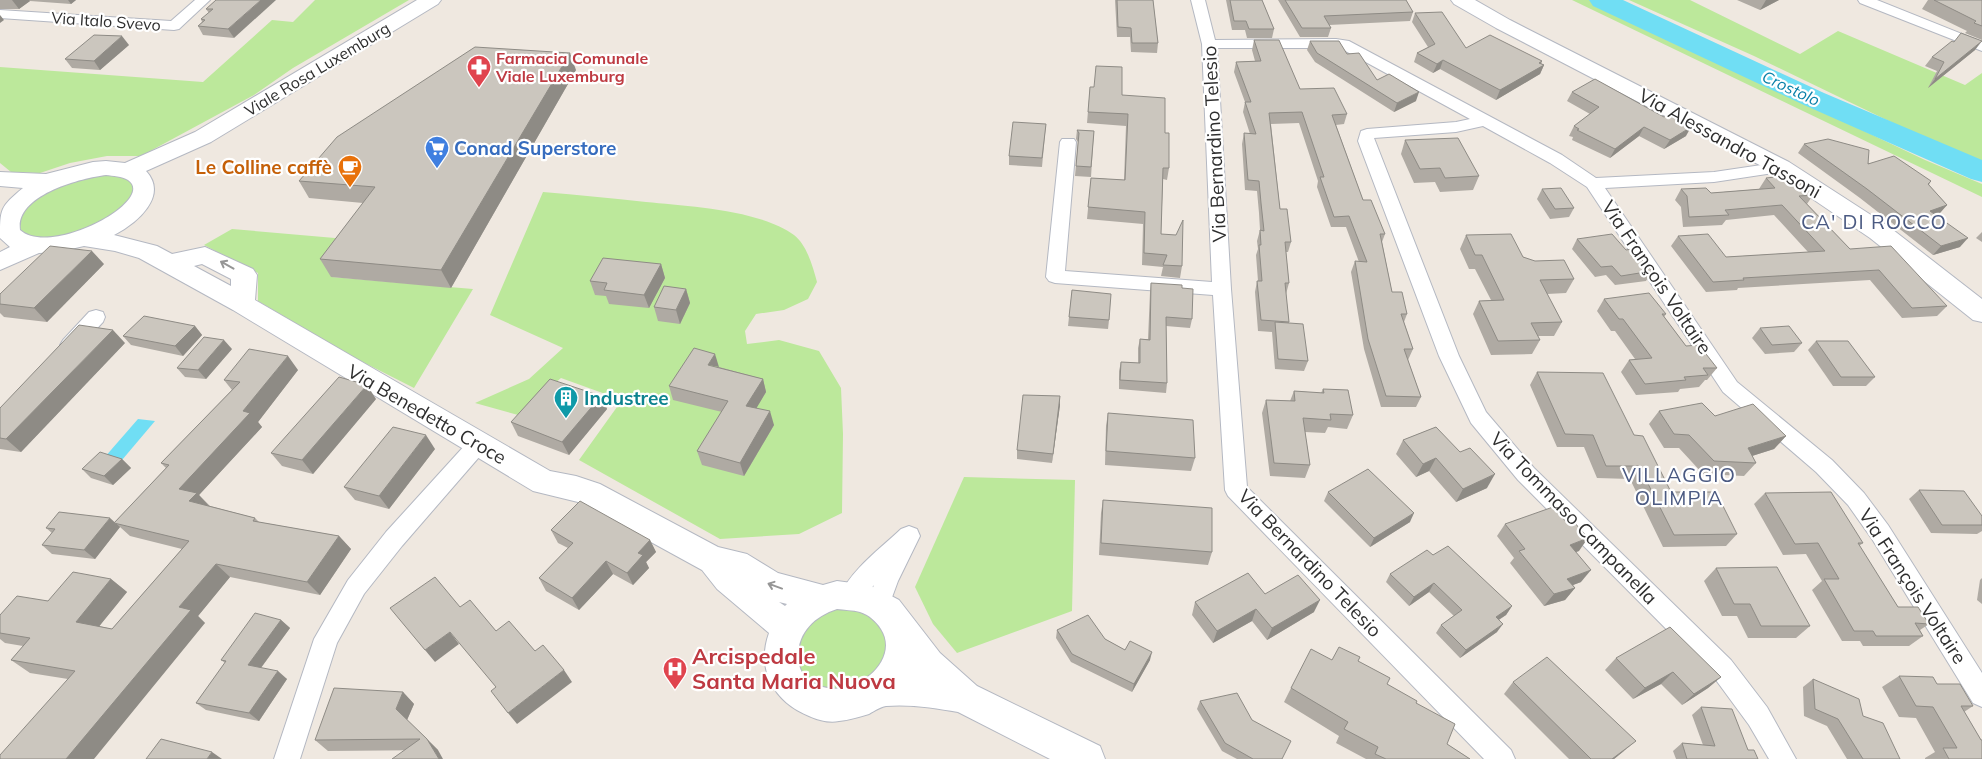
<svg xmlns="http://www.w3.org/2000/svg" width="1982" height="759" viewBox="0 0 1982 759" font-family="Mulish,sans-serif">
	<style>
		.green { fill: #bce89b }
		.water { fill: #70def4 }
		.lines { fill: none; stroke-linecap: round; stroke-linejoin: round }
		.river { fill: #70def4; fill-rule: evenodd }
		.street-casing { stroke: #b4b8c2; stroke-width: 2 }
		.secondary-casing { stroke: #b4b8c2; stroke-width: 2 }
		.street { fill: #fff; fill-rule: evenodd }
		.secondary { fill: #fff; fill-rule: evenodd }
		.wall { fill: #afaaa3 }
		.shaded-wall { fill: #8e8b85 }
		.building { fill: #cbc6be; stroke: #8e8b85 }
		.oneway { stroke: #969696 }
		.labels { text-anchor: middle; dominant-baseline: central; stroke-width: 4.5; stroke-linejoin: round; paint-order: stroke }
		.far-street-label { font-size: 16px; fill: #2e2e2e; stroke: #fff }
		.far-health-label { font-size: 16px; font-weight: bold; fill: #be3a42; stroke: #fff; text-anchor: start }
		.far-water-label { font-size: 16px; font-style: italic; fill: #0880a8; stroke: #fff }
		.street-label { font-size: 19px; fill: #2e2e2e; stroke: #fff }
		.shop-label { font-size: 19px; font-weight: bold; fill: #366cbe; stroke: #fff; text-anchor: start }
		.food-label { font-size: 19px; font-weight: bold; fill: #c56008; stroke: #fff; text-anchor: end }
		.culture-label { font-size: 19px; font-weight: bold; fill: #0d838f; stroke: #fff; text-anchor: start }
		.neighbourhood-label { font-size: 20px; letter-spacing: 1px; fill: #4b5a82; stroke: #fff }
		.near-health-label { font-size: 22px; font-weight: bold; fill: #be3a42; stroke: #fff; text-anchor: start }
	</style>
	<rect width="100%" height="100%" fill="#efe8e0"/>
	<!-- green -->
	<g class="green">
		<path d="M 315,0 L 409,0 L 293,68 L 254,95 L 141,156 L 107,156 L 70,163 L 40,173 L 11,172 L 0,163 L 0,67 L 203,82 L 272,20 L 293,22 Z"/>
		<path d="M 1572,0 L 1589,0 L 1925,160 L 1982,184 L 1982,197 Z"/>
		<path d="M 1629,0 L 1690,0 L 1800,54 L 1838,31 L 1965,85 L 1982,73 L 1982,166 L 1754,56 Z"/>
		<path d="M 102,173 L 130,179 L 135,186 L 135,195 L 117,216 L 64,238 L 32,237 L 22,232 L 18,223 C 27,188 72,182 102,173 Z"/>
		<path d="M 543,192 C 578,195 612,198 646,202 C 688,206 760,210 794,235 C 807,245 813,267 817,282 L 808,299 L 784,310 L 756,314 L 745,331 L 747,344 L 779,340 L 819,351 L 841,388 L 843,434 L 842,513 L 799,534 L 720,539 L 579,460 L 622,400 L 561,378 L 518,415 L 475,403 L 529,379 L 563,348 L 490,315 Z"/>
		<path d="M 232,229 L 358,240 L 332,277 L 473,289 L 414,388 L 347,354 L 258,301 L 258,273 L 204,245 Z"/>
		<path d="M 964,477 L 1075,480 L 1072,611 L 957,653 L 933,624 L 915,587 Z"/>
		<path d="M 847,607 L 861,609 L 884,626 L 890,653 L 861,689 L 815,689 L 796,667 C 797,659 795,647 798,639 C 804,620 829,609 847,607 Z"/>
	</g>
	<!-- water -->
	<path class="water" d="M 138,419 L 155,421 L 122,460 L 104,458 Z"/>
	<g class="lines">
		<!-- river -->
		<path class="river" d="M 1589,0 L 1623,0 L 1824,93 L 1982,160 L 1982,182 L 1971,179 L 1804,105 L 1593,6 Z"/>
		<defs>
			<g id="street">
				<path d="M 195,0 L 210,0 L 179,29 L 174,30 L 0,18 L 0,10 L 171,21 Z"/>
				<path d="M 1191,0 L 1205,0 L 1215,40 L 1336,39 L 1349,41 L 1562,155 L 1596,178 L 1714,172 L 1781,162 L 1787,163 L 1789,167 L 1787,171 L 1714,182 L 1605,188 L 1737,382 L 1832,460 L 1864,493 L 1888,525 L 1982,673 L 1982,707 L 1973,703 L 1872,539 L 1848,505 L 1816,472 L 1723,392 L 1587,187 L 1550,163 L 1483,126 L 1456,132 L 1374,138 L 1459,356 L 1486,412 L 1534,468 L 1731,660 L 1767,707 L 1796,759 L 1769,759 L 1749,725 L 1713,676 L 1518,480 L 1471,423 L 1439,356 L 1358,141 L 1361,131 L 1367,129 L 1456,122 L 1470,119 L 1340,48 L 1217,48 L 1231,289 L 1247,487 L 1511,750 L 1515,759 L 1484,759 L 1228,496 L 1225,490 L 1213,295 L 1055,283 L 1049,281 L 1046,277 L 1060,142 L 1062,139 L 1074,139 L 1076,142 L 1065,271 L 1212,282 L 1202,44 Z"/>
				<path d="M 1858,0 L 1877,0 L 1982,42 L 1982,51 L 1860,3 Z"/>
				<path d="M 96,310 L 103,312 L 105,317 L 103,322 C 92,333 80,355 63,350 L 60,345 L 63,340 L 89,312 Z"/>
				<path d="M 483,437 L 490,439 L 494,445 L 490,451 L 480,456 L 402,546 L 364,594 L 337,643 L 300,759 L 274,759 L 314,639 L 348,580 L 386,532 L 466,444 Z"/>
				<path d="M 909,526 L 917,529 L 920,536 L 898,581 L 887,611 L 879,615 L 871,611 L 867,604 L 874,585 L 860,602 L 852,605 L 844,602 L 840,595 C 853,568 880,549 901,529 Z"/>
			</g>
			<g id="secondary">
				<path d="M 417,0 L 441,0 L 438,4 L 211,142 L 146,171 C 169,196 137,223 114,235 L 157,246 L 172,254 L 205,247 L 253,269 L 257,275 L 255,300 L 550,471 L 576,476 L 600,484 L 718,547 L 747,554 L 778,573 L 823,585 L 837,581 L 867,585 L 878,589 L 899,600 L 940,653 L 977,686 L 1100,746 L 1105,759 L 1050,759 L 958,712 C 935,708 910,704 886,706 C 880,707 874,711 869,714 C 859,717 849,720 839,721 C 829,723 818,720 809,716 C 774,702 756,670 769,633 L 717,589 L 702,570 L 578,502 L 533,491 L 233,310 L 139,258 L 115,251 L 84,246 L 58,252 L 39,253 L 0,270 L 0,252 L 10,247 L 0,238 C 0,209 0,207 23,188 L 0,186 L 0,172 L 46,174 L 93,162 L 106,161 L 125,163 L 195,132 ZM 106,175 C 113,176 122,176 128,180 C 158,200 51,258 20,230 C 15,195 81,178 106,175 ZM 202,264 L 231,279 L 231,286 L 194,266 ZM 779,602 L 787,604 L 785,606 ZM 837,609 C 844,610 853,610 860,612 C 869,615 876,621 881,629 C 905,666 836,713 803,674 C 799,668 798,662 798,656 C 798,632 815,616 837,609 Z"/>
				<path d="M 1451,0 L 1475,0 L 1510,20 L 1789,162 L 1888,226 L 1982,299 L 1982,322 L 1973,320 L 1870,238 L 1773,172 L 1496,28 L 1454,4 Z"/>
			</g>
		</defs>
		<!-- street casing -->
		<use href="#street" class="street-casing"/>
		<!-- secondary casing -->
		<use href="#secondary" class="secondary-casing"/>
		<!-- street -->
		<use href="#street" class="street"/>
		<!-- secondary -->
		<use href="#secondary" class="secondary"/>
	</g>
	<!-- wall -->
	<g class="wall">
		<path d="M 0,0 L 76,0 L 71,4 L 30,1 L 19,9 L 0,9 Z"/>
		<path d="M 216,0 L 234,38 L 203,35 L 198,26 L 202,22 L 201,19 L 209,13 L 206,9 Z"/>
		<path d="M 1115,0 L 1153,0 L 1158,43 L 1157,53 L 1131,52 L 1130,37 L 1117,37 Z"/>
		<path d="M 1226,0 L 1262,0 L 1274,29 L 1272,38 L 1247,38 L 1245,30 L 1232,30 Z"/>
		<path d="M 1278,0 L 1406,0 L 1413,12 L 1410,21 L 1329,25 L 1331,28 L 1328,37 L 1300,37 Z"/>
		<path d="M 1737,0 L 1779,0 L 1760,10 Z"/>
		<path d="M 1928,0 L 1982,0 L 1982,40 L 1965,33 L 1967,31 L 1922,9 Z"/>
		<path d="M 1415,13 L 1466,48 L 1542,61 L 1541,63 L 1544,65 L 1540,74 L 1496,100 L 1440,69 L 1433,73 L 1414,62 L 1417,53 L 1428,47 L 1412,22 Z"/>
		<path d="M 1254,40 L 1300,89 L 1347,114 L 1344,124 L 1336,125 L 1363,200 L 1385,234 L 1382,242 L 1392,292 L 1407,314 L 1404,322 L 1413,349 L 1408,360 L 1421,397 L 1416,407 L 1381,407 L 1364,349 L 1351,272 L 1355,261 L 1359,262 L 1346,227 L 1331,227 L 1317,187 L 1318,181 L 1299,123 L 1271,124 L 1280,209 L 1291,242 L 1288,252 L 1286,252 L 1289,283 L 1286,294 L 1289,323 L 1308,361 L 1304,371 L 1275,369 L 1272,332 L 1258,331 L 1255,292 L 1257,281 L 1258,281 L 1256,255 L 1258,249 L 1257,241 L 1260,230 L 1259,213 L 1257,191 L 1245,190 L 1242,144 L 1244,133 L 1250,134 L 1243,112 L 1245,102 L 1234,72 L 1236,62 L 1255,61 L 1252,50 Z"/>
		<path d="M 1310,41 L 1347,54 L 1377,80 L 1416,101 L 1394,112 L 1315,62 L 1307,50 Z"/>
		<path d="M 1954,42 L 1975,50 L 1928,88 L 1937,71 L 1925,66 L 1932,57 Z"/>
		<path d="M 129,45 L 100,70 L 72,68 L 65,59 Z"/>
		<path d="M 576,70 L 451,288 L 331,277 L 320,259 L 363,203 L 309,198 L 299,181 Z"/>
		<path d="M 1090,87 L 1122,95 L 1165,133 L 1169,168 L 1167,180 L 1163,179 L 1161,234 L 1182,266 L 1180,278 L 1161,276 L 1163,267 L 1142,265 L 1143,224 L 1087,219 L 1091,178 L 1124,180 L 1126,126 L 1087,123 Z"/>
		<path d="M 1572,92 L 1686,136 L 1664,149 L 1639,136 L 1610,158 L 1572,140 L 1573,137 L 1569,136 L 1574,126 L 1590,114 L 1567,101 Z"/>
		<path d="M 1046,124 L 1042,167 L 1009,165 L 1009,156 Z"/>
		<path d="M 1077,130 L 1094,131 L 1091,177 L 1075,176 L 1078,142 L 1076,139 Z"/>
		<path d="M 1405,140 L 1479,176 L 1473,190 L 1440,192 L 1435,182 L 1414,183 L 1401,154 Z"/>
		<path d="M 1804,144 L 1931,181 L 1929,185 L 1947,205 L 1939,214 L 1936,215 L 1960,247 L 1933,255 L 1860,198 L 1798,153 Z"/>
		<path d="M 1766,178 L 1813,195 L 1807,204 L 1850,249 L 1947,306 L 1937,316 L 1902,318 L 1870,280 L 1738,288 L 1737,290 L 1706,292 L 1671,246 L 1678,236 L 1726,257 L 1808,252 L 1774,215 L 1726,220 L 1722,225 L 1683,227 L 1681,207 L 1675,200 L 1681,189 L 1711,193 L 1760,189 L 1759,189 Z"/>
		<path d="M 1542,189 L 1574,208 L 1569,217 L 1550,219 L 1537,199 Z"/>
		<path d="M 1982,232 L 1982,242 L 1976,238 Z"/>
		<path d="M 1466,235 L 1523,257 L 1574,279 L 1566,293 L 1547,294 L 1562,322 L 1554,336 L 1538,336 L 1540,340 L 1532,354 L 1491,355 L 1473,314 L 1479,301 L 1491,300 L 1475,269 L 1469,269 L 1460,249 Z"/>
		<path d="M 1577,239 L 1626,250 L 1652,271 L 1646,281 L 1615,285 L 1606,275 L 1595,277 L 1572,249 Z"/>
		<path d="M 104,264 L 47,322 L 4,317 L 0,313 L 0,294 Z"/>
		<path d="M 661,264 L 665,278 L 649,308 L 609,304 L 606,296 L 595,295 L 590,281 Z"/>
		<path d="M 1151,283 L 1182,288 L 1192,319 L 1190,328 L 1166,326 L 1167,383 L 1166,393 L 1119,389 L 1119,371 L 1121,362 L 1138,363 L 1138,348 L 1140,339 L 1148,339 L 1150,292 Z"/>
		<path d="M 686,289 L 690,303 L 680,324 L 658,321 L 654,307 Z"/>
		<path d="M 1072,290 L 1109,320 L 1108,329 L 1068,326 Z"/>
		<path d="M 1604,299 L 1666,314 L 1664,317 L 1686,346 L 1717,368 L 1707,380 L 1705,380 L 1699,387 L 1680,389 L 1678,392 L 1636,395 L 1621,372 L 1629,360 L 1635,359 L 1615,331 L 1611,331 L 1597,311 Z"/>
		<path d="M 195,326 L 202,335 L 183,356 L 131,345 L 123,336 Z"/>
		<path d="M 1760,328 L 1802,343 L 1794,352 L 1765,354 L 1752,338 Z"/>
		<path d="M 1816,341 L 1875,377 L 1866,386 L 1833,386 L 1808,350 Z"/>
		<path d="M 125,343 L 21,452 L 0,449 L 0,408 Z"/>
		<path d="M 232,349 L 206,379 L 185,377 L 177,368 Z"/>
		<path d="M 719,367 L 763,379 L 766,392 L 756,408 L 774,425 L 744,476 L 702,465 L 697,451 L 722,412 L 673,400 L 669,386 Z"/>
		<path d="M 298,370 L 258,422 L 262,427 L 199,495 L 210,506 L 255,518 L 259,522 L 339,536 L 351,549 L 320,595 L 230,577 L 198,616 L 205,623 L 68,679 L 30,673 L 11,660 L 23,646 L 5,643 L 0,639 L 0,615 L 48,601 L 111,579 L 127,592 L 99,626 L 112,629 L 182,549 L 130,536 L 120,527 L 95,559 L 52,554 L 42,545 L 52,533 L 46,528 L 115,522 L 166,468 L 161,463 L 232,390 L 224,380 Z"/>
		<path d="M 1537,372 L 1634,435 L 1671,492 L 1737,534 L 1726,546 L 1663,547 L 1630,479 L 1597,478 L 1584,447 L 1557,447 L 1530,385 Z"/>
		<path d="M 1323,389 L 1353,415 L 1347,429 L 1328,427 L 1325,433 L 1305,432 L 1310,465 L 1305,478 L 1270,476 L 1262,413 L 1266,400 L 1290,401 L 1294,391 L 1321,393 Z"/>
		<path d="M 601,396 L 607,409 L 569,455 L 518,436 L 511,422 Z"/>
		<path d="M 376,399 L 313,474 L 282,466 L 271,453 Z"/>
		<path d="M 1060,405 L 1052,463 L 1017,459 L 1017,450 Z"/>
		<path d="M 1659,411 L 1715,416 L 1786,436 L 1774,449 L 1752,456 L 1756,463 L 1744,476 L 1703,474 L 1679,448 L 1664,448 L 1649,424 Z"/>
		<path d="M 1108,413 L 1195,458 L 1191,471 L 1105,465 L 1106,426 Z"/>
		<path d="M 1436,427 L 1487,488 L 1456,502 L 1429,471 L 1416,477 L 1396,454 L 1403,440 Z"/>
		<path d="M 435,449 L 389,509 L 355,500 L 344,487 Z"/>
		<path d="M 122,459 L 131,468 L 113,485 L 91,478 L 82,469 Z"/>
		<path d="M 1919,490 L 1982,516 L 1982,531 L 1977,534 L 1931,533 L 1909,499 Z"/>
		<path d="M 1328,492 L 1410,522 L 1370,547 L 1324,501 Z"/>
		<path d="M 1765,493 L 1863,543 L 1859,546 L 1898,607 L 1929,624 L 1920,630 L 1923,636 L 1909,646 L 1863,646 L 1860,641 L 1842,641 L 1812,590 L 1822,581 L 1806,554 L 1783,555 L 1754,504 Z"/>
		<path d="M 1103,500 L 1212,552 L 1208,565 L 1099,555 L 1101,513 Z"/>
		<path d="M 1505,524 L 1579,551 L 1576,552 L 1581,582 L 1573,585 L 1575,588 L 1565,600 L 1544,606 L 1510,563 L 1514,558 L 1497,536 Z"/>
		<path d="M 551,530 L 650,540 L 656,552 L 646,562 L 649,568 L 633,585 L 613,574 L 579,610 L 546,591 L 539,578 L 568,548 L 558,543 Z"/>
		<path d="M 1433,555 L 1512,606 L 1506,615 L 1499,620 L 1497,632 L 1460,658 L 1436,633 L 1441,625 L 1454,616 L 1429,592 L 1409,606 L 1386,582 L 1390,574 Z"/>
		<path d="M 1716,568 L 1810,626 L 1796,638 L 1748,638 L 1737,616 L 1722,616 L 1704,581 Z"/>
		<path d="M 1982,578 L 1982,604 L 1977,600 L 1980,580 Z"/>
		<path d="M 1265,594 L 1314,612 L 1267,640 L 1252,621 L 1213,643 L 1192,615 L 1195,602 Z"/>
		<path d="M 281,620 L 290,628 L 261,668 L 287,679 L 259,721 L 206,710 L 196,703 L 225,663 L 221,660 Z"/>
		<path d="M 1057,630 L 1105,639 L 1125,650 L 1150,660 L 1132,692 L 1071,662 L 1056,638 Z"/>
		<path d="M 1616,658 L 1721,677 L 1708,688 L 1682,705 L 1661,684 L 1633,699 L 1605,670 Z"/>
		<path d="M 1332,660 L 1358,661 L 1387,684 L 1416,703 L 1447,744 L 1470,759 L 1366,759 L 1336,743 L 1339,736 L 1284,702 L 1291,688 Z"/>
		<path d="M 1899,676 L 1937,684 L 1973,706 L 1964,712 L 1981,740 L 1982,759 L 1925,759 L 1925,758 L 1935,752 L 1916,718 L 1899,717 L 1882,687 Z"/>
		<path d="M 1813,679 L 1900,759 L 1847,759 L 1827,726 L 1804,716 L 1803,687 Z"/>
		<path d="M 1513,682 L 1624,751 L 1614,759 L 1569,759 L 1504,694 Z"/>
		<path d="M 403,692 L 414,704 L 407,720 L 438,750 L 328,751 L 315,740 Z"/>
		<path d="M 1200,701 L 1252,720 L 1282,759 L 1237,759 L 1222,751 L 1197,709 Z"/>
		<path d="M 1701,707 L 1748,750 L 1758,759 L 1676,759 L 1673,751 L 1682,743 L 1703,745 L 1692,715 Z"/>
	</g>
	<!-- shaded-wall -->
	<g class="shaded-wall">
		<path d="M 12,0 L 29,0 L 30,1 L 19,9 Z"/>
		<path d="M 68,0 L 76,0 L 71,4 Z"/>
		<path d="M 261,0 L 276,0 L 234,38 L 228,29 Z"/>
		<path d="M 1766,0 L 1779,0 L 1760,10 Z"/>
		<path d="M 0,15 L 4,20 L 0,23 Z"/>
		<path d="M 122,36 L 129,45 L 100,70 L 94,61 Z"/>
		<path d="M 1982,41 L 1975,50 L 1928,88 L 1935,79 Z"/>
		<path d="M 570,53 L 576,70 L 451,288 L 441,270 Z"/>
		<path d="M 1443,60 L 1440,69 L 1433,73 L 1437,64 Z"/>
		<path d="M 1542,61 L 1539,68 L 1544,65 L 1540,74 L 1496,100 L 1500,90 Z"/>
		<path d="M 1419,92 L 1416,101 L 1394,112 L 1397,103 Z"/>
		<path d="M 1644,127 L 1639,136 L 1610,158 L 1615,149 Z"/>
		<path d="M 1691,127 L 1686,136 L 1664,149 L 1670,140 Z"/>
		<path d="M 1947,205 L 1939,214 L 1922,220 L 1930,211 Z"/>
		<path d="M 1968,238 L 1960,247 L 1933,255 L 1941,246 Z"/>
		<path d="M 92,251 L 104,264 L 47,322 L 34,308 Z"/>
		<path d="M 661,264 L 665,278 L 649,308 L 644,295 Z"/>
		<path d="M 686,289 L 690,303 L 680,324 L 676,310 Z"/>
		<path d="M 195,326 L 202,335 L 183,356 L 175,346 Z"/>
		<path d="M 113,330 L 125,343 L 21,452 L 6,439 Z"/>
		<path d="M 224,340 L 232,349 L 206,379 L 198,370 Z"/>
		<path d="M 715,354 L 719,367 L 708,365 Z"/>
		<path d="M 288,356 L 298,370 L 258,422 L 262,427 L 199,495 L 210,507 L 189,501 L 179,489 L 243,411 Z"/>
		<path d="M 763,379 L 766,392 L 750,419 L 746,406 Z"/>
		<path d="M 367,385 L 376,399 L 313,474 L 302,460 Z"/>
		<path d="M 601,396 L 607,409 L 569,455 L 562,442 Z"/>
		<path d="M 1060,396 L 1060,405 L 1052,463 L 1053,454 Z"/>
		<path d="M 770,411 L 774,425 L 744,476 L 740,463 Z"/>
		<path d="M 426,435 L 435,449 L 389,509 L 379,496 Z"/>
		<path d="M 1786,436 L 1774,449 L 1736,461 L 1748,448 Z"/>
		<path d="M 1436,458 L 1429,471 L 1416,477 L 1423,464 Z"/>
		<path d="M 122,459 L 131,468 L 113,485 L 104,476 Z"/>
		<path d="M 1495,474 L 1487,488 L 1456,502 L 1463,489 Z"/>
		<path d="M 1414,513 L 1410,522 L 1370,547 L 1374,538 Z"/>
		<path d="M 110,518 L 120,527 L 95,559 L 84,550 Z"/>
		<path d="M 339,536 L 351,549 L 320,595 L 307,582 Z"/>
		<path d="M 1588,538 L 1579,551 L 1561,557 L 1570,545 Z"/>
		<path d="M 650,540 L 656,552 L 646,562 L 649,568 L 633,585 L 627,573 L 638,553 Z"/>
		<path d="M 606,561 L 613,574 L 579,610 L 572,598 Z"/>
		<path d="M 216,564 L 230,577 L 198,616 L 205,623 L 94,759 L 66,759 L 179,607 Z"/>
		<path d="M 1591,570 L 1581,582 L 1557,591 L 1567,579 Z"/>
		<path d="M 111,579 L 127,592 L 93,634 L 76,622 Z"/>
		<path d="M 1434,583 L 1429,592 L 1409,606 L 1414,597 Z"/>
		<path d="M 1575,588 L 1565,600 L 1544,606 L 1554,594 Z"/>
		<path d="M 1320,600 L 1314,612 L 1267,640 L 1272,628 Z"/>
		<path d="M 1512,606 L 1506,615 L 1490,625 L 1496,617 Z"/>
		<path d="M 1256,609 L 1252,621 L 1213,643 L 1217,631 Z"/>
		<path d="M 281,620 L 290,628 L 257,673 L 248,665 Z"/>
		<path d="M 1503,624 L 1497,632 L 1460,658 L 1466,650 Z"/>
		<path d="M 450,632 L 459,644 L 435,662 L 425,650 Z"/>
		<path d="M 1152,652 L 1150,660 L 1132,692 L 1134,684 Z"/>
		<path d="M 564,670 L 572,682 L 517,724 L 508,713 Z"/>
		<path d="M 278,671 L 287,679 L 259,721 L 249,713 Z"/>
		<path d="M 1673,672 L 1661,684 L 1633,699 L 1645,688 Z"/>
		<path d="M 1721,677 L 1708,688 L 1682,705 L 1694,694 Z"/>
		<path d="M 403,692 L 414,704 L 407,720 L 396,709 Z"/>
		<path d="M 427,739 L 438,750 L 443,759 L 439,759 Z"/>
		<path d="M 1636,741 L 1614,759 L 1612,759 Z"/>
		<path d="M 212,752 L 222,759 L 207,759 Z"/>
	</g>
	<!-- building -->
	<g class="building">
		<path d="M 216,0 L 261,0 L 228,29 L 198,26 L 205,20 L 201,19 L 213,9 L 206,9 Z"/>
		<path d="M 1117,0 L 1153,0 L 1158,43 L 1132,43 L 1131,28 L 1118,27 Z"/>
		<path d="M 1230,0 L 1262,0 L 1274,29 L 1249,29 L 1246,21 L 1234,21 Z"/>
		<path d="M 1285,0 L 1406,0 L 1413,12 L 1324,16 L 1331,28 L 1302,28 Z"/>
		<path d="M 1934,0 L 1982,0 L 1982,26 L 1974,23 L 1976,21 Z"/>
		<path d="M 1442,12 L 1466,48 L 1490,35 L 1542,61 L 1539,63 L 1544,65 L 1500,90 L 1443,60 L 1437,64 L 1417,53 L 1435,44 L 1415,13 Z"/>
		<path d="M 1961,33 L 1982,41 L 1935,79 L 1944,62 L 1932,57 L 1952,41 L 1954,42 Z"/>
		<path d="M 94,35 L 122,36 L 94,61 L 65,59 Z"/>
		<path d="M 1254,40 L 1279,40 L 1300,89 L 1334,88 L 1347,114 L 1332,115 L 1363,200 L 1371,200 L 1385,234 L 1380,234 L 1392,292 L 1402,292 L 1407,314 L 1401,314 L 1413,349 L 1404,349 L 1421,397 L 1386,396 L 1368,339 L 1355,261 L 1367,262 L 1349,216 L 1334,217 L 1320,177 L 1324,177 L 1302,112 L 1269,113 L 1280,209 L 1287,209 L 1291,242 L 1285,242 L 1289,283 L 1285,283 L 1289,322 L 1261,320 L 1257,281 L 1262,281 L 1259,245 L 1261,245 L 1260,230 L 1264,231 L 1261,203 L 1259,181 L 1248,180 L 1244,133 L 1256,134 L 1245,102 L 1251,102 L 1236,62 L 1261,61 Z"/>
		<path d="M 1310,41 L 1339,41 L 1347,54 L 1359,53 L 1377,80 L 1389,74 L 1419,92 L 1397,103 L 1317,53 Z"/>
		<path d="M 475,47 L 570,53 L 441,270 L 320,259 L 375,187 L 299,181 L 337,137 Z"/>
		<path d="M 1096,66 L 1122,67 L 1122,95 L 1165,98 L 1165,133 L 1169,133 L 1169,168 L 1163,168 L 1161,234 L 1176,235 L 1183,220 L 1182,266 L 1163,265 L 1167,255 L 1144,253 L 1145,212 L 1088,207 L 1091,178 L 1125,180 L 1128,114 L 1088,112 L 1090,87 L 1094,87 Z"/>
		<path d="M 1595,79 L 1664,117 L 1668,115 L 1691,127 L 1670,140 L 1644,127 L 1615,149 L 1577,130 L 1579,129 L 1574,126 L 1599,107 L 1572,92 Z"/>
		<path d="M 1013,122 L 1046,124 L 1042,158 L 1009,156 Z"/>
		<path d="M 1077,130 L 1094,131 L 1091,167 L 1076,166 L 1079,133 Z"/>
		<path d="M 1458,138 L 1479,176 L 1445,178 L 1440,168 L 1420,169 L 1405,140 Z"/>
		<path d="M 1828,139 L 1869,150 L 1868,164 L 1894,156 L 1931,181 L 1928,184 L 1947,205 L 1930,211 L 1968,238 L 1941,246 L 1867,189 L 1804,144 Z"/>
		<path d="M 1794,175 L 1813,195 L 1799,196 L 1850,249 L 1891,246 L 1947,306 L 1912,308 L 1879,270 L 1743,278 L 1744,280 L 1713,282 L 1678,236 L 1708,234 L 1726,257 L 1825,251 L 1782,205 L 1725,210 L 1729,215 L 1689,217 L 1687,196 L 1681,189 L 1706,188 L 1711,193 L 1775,188 L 1766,178 Z"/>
		<path d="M 1561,188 L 1574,208 L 1555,209 L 1542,189 Z"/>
		<path d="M 1511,234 L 1523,257 L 1535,261 L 1564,260 L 1574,279 L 1540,280 L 1562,322 L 1531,323 L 1540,340 L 1498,341 L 1479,301 L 1504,300 L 1482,255 L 1475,255 L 1466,235 Z"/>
		<path d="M 1612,234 L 1626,250 L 1632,249 L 1652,271 L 1621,276 L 1612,266 L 1601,267 L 1577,239 Z"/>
		<path d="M 50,246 L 92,251 L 34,308 L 0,304 L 0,294 Z"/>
		<path d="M 603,258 L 661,264 L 644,295 L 604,290 L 607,283 L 590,281 Z"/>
		<path d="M 1151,283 L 1182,285 L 1182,288 L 1193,289 L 1192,319 L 1166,317 L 1167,383 L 1120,380 L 1121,362 L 1140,363 L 1140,339 L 1150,340 Z"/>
		<path d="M 664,286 L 686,289 L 676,310 L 654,307 Z"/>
		<path d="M 1072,290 L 1111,294 L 1109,320 L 1069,317 Z"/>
		<path d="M 1649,293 L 1666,314 L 1662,314 L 1686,346 L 1699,345 L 1717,368 L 1703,368 L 1708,375 L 1684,377 L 1686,380 L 1645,384 L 1629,360 L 1652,358 L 1623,319 L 1619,319 L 1604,299 Z"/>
		<path d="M 144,316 L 195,326 L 175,346 L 123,336 Z"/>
		<path d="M 1275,322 L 1303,324 L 1308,361 L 1278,359 Z"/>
		<path d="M 79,325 L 113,330 L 6,439 L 0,438 L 0,408 Z"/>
		<path d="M 1789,326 L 1802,343 L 1772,345 L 1760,328 Z"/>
		<path d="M 204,337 L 224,340 L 198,370 L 177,368 Z"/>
		<path d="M 1816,341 L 1848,341 L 1875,377 L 1841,377 Z"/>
		<path d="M 694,348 L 715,354 L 708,365 L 763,379 L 746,406 L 770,411 L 740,463 L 697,451 L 728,401 L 669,386 Z"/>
		<path d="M 249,349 L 288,356 L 243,411 L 250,413 L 179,489 L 197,493 L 189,501 L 255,518 L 253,521 L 339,536 L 307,582 L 216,564 L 179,607 L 191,610 L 66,759 L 0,759 L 0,755 L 75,671 L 11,660 L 30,638 L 0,633 L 0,615 L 17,596 L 48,601 L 73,572 L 111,579 L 76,622 L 112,629 L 189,541 L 114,523 L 169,465 L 161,463 L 240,382 L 224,380 Z"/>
		<path d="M 1537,372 L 1603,373 L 1634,435 L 1643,436 L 1671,492 L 1716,492 L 1737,534 L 1674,535 L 1639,466 L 1606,466 L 1593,435 L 1565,434 Z"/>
		<path d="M 339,377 L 367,385 L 302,460 L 271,453 Z"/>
		<path d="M 550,379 L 601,396 L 562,442 L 511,422 Z"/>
		<path d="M 1323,389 L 1348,390 L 1353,415 L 1330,414 L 1331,420 L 1303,418 L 1310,465 L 1274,463 L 1266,400 L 1295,401 L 1294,391 L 1324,393 Z"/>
		<path d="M 1023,395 L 1060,396 L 1053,454 L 1017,450 Z"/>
		<path d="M 1702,403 L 1715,416 L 1753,404 L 1786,436 L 1748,448 L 1756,463 L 1714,461 L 1689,435 L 1674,434 L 1659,411 Z"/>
		<path d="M 1108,413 L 1193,420 L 1195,458 L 1106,451 Z"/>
		<path d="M 393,427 L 426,435 L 379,496 L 344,487 Z"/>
		<path d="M 1436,427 L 1460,452 L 1470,448 L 1495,474 L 1463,489 L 1436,458 L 1423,464 L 1403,440 Z"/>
		<path d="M 100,452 L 122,459 L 104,476 L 82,469 Z"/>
		<path d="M 1368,469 L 1414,513 L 1374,538 L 1328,492 Z"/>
		<path d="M 1919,490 L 1964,491 L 1982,516 L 1982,525 L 1942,525 Z"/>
		<path d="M 1831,492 L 1863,543 L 1858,543 L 1898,607 L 1918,607 L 1929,624 L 1915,623 L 1923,636 L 1876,636 L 1873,631 L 1854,631 L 1824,579 L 1839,579 L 1818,543 L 1795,544 L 1765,493 Z"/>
		<path d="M 1103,500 L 1212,508 L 1212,552 L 1101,543 Z"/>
		<path d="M 580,501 L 650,540 L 638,553 L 643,555 L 627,573 L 606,561 L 572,598 L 539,578 L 573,543 L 551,530 Z"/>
		<path d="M 1553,507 L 1568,524 L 1574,522 L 1588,538 L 1570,545 L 1591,570 L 1567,579 L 1575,588 L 1554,594 L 1519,551 L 1525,549 L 1505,524 Z"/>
		<path d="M 59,512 L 110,518 L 84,550 L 42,545 L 55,529 L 46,528 Z"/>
		<path d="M 1448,546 L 1512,606 L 1496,617 L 1503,624 L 1466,650 L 1441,625 L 1462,610 L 1434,583 L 1414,597 L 1390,574 L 1427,550 L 1433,555 Z"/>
		<path d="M 1777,567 L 1810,626 L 1761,626 L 1750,604 L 1734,604 L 1716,568 Z"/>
		<path d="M 1248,573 L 1265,594 L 1298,575 L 1320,600 L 1272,628 L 1256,609 L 1217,631 L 1195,602 Z"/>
		<path d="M 435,577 L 460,607 L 470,600 L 496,631 L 509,621 L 535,651 L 543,645 L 564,670 L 508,713 L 491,691 L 496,687 L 450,632 L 425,650 L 390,608 Z"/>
		<path d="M 255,613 L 281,620 L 248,665 L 278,671 L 249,713 L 196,703 L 226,661 L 221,660 Z"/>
		<path d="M 1088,615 L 1105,639 L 1125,650 L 1130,641 L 1152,652 L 1134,684 L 1072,654 L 1057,630 Z"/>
		<path d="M 1670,627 L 1721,677 L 1694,694 L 1673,672 L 1645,688 L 1616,658 Z"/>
		<path d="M 1339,647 L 1360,657 L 1358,661 L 1390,678 L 1387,684 L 1417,701 L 1416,703 L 1455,724 L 1447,744 L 1470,759 L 1386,759 L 1375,754 L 1378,747 L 1344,729 L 1348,722 L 1291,688 L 1311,649 L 1332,660 Z"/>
		<path d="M 1547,657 L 1636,741 L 1612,759 L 1591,759 L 1513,682 Z"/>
		<path d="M 1899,676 L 1933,677 L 1937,684 L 1960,684 L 1973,706 L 1961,706 L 1981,740 L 1982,740 L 1982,759 L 1949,759 L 1943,748 L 1957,748 L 1933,707 L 1916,706 Z"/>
		<path d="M 1813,679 L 1859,699 L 1863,716 L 1883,723 L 1900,759 L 1863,759 L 1838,719 L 1815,709 Z"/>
		<path d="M 334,688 L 403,692 L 396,709 L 427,739 L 439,759 L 392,759 L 420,739 L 315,740 Z"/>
		<path d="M 1237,693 L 1252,720 L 1291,741 L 1282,759 L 1253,759 L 1225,743 L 1200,701 Z"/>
		<path d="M 1701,707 L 1732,709 L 1748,750 L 1754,750 L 1758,759 L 1687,759 L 1682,743 L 1715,746 Z"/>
		<path d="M 161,739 L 212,752 L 207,759 L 146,759 Z"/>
	</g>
	<!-- one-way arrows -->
	<defs><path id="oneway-shaft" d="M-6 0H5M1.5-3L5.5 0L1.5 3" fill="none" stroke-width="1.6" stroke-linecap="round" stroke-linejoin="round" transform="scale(1.25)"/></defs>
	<g class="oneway">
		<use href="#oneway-shaft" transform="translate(227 265) rotate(-151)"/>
		<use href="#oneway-shaft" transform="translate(775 586) rotate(-160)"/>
	</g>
	<!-- icons -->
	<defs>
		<symbol id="pharmacy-pin" viewBox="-11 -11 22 30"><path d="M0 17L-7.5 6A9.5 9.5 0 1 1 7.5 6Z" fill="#e0444e" stroke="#fff"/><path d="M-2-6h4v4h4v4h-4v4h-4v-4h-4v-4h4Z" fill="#fff"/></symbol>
		<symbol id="supermarket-pin" viewBox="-11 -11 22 30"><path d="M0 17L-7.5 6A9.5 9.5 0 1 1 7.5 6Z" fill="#3f7fe0" stroke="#fff"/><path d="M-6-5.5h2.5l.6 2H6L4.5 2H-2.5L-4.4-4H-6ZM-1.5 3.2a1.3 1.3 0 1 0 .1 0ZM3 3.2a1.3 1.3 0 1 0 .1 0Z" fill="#fff"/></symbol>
		<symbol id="cafe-pin" viewBox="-11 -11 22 30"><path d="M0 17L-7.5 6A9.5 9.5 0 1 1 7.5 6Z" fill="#e8710a" stroke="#fff"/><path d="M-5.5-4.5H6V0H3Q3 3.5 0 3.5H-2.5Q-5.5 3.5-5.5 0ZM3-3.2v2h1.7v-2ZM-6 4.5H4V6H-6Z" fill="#fff"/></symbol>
		<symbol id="building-pin" viewBox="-11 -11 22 30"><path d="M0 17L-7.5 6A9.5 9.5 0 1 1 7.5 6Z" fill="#0f9aa8" stroke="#fff"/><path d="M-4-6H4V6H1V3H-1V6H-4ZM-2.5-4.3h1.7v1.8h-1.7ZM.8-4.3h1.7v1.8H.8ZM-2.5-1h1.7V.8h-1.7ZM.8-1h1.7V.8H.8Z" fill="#fff"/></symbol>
		<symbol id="hospital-pin" viewBox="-11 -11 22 30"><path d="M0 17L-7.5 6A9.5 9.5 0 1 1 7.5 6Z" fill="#e0444e" stroke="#fff"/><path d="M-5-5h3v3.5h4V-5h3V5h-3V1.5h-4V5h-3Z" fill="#fff"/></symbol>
	</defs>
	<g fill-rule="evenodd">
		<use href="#pharmacy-pin" x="465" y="53" width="28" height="38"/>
		<use href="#supermarket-pin" x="423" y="134" width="28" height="38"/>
		<use href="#cafe-pin" x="336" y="153" width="28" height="38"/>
		<use href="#building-pin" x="552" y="384" width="28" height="38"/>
		<use href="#hospital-pin" x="661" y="655" width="28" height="38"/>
	</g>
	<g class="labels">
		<!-- far-street labels -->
		<g class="far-street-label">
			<text transform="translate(106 21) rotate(4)">Via Italo Svevo</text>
			<text transform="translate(317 69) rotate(-31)">Viale Rosa Luxemburg</text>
		</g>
		<!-- far-health labels -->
		<g class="far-health-label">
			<text x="496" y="58">Farmacia Comunale<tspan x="496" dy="18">Viale Luxemburg</tspan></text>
		</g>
		<!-- far-water labels -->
		<g class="far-water-label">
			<text transform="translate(1791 88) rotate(25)">Crostolo</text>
		</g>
		<!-- street labels -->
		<g class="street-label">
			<text transform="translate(1730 143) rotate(29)">Via Alessandro Tassoni</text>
			<text transform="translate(1214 144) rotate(-93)">Via Bernardino Telesio</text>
			<text transform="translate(1657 277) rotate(56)">Via François Voltaire</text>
			<text transform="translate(427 414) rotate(30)">Via Benedetto Croce</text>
			<text transform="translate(1574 518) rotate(46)">Via Tommaso Campanella</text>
			<text transform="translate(1310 563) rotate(46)">Via Bernardino Telesio</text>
			<text transform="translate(1913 586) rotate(57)">Via François Voltaire</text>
		</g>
		<!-- shop labels -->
		<g class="shop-label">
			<text x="454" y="148">Conad Superstore</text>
		</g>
		<!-- food labels -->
		<g class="food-label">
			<text x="332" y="167">Le Colline caffè</text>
		</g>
		<!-- culture labels -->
		<g class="culture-label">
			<text x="584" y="398">Industree</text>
		</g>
		<!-- neighbourhood labels -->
		<g class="neighbourhood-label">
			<text x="1874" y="221">CA' DI ROCCO</text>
			<text x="1679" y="474">VILLAGGIO<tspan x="1679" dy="23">OLIMPIA</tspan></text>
		</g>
		<!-- near-health labels -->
		<g class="near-health-label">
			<text x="692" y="656">Arcispedale<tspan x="692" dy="25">Santa Maria Nuova</tspan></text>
		</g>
	</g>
</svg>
